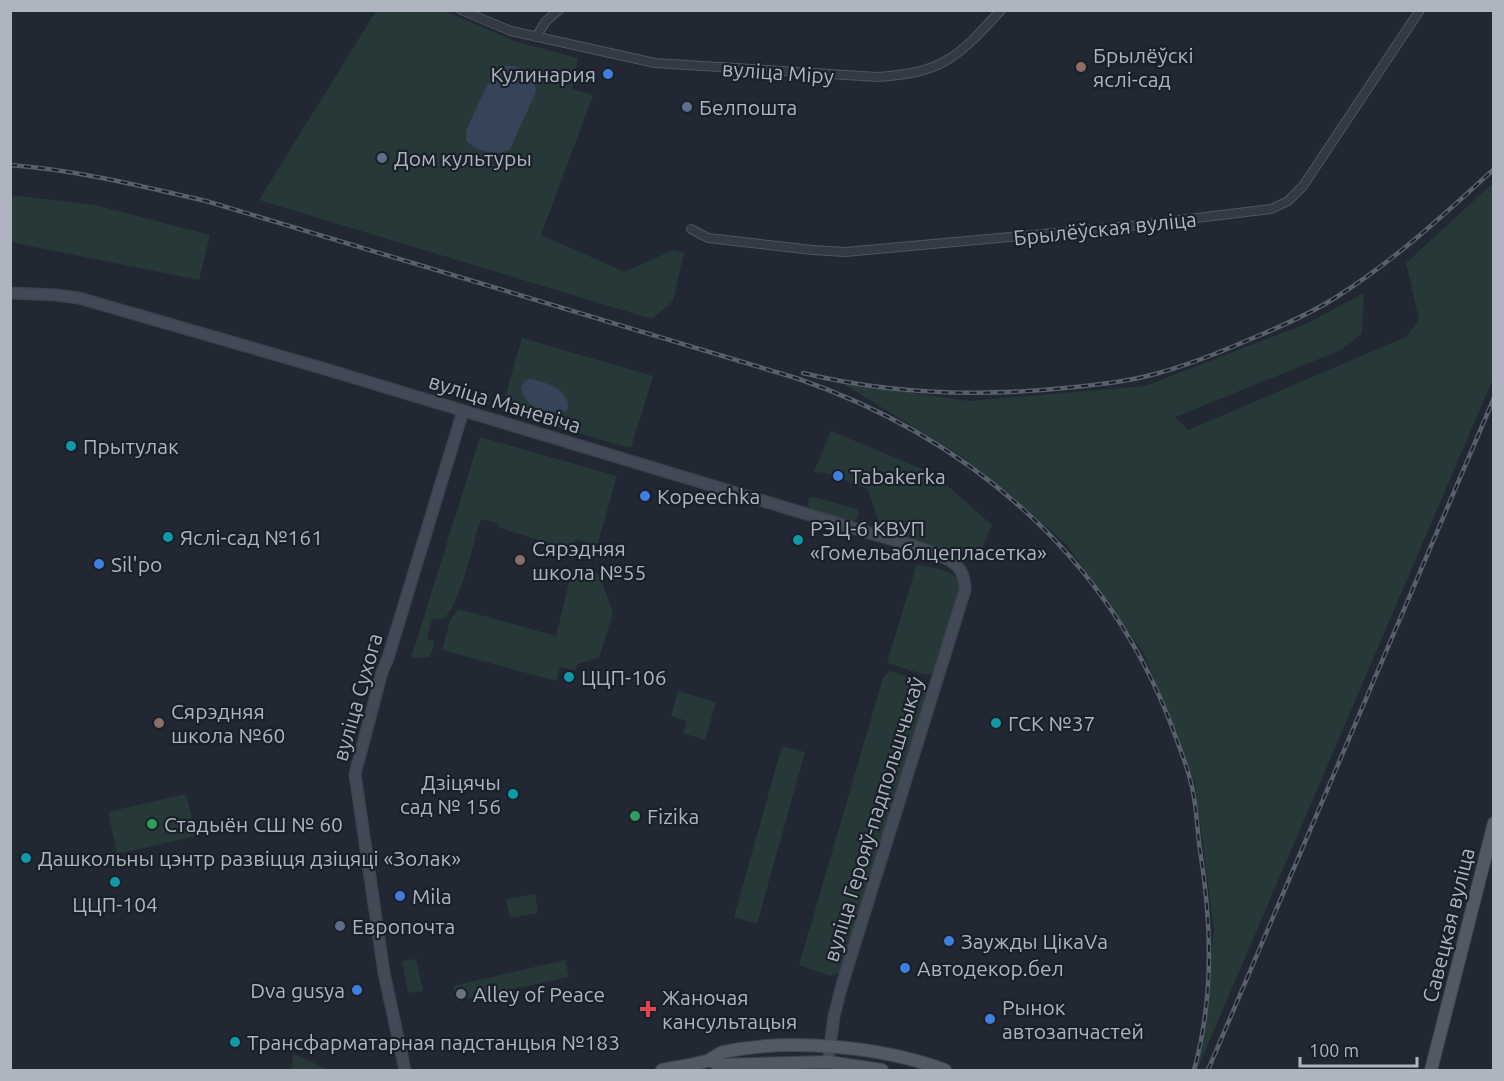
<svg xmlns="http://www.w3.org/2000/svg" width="1504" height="1081" viewBox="0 0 1504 1081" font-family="Ubuntu,sans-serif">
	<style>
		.green { fill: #273839 }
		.water { fill: #36445a }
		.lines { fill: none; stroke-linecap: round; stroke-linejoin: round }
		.street-casing { stroke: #4e555f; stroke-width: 10 }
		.secondary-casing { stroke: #3d444e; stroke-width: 13 }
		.primary-casing { stroke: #3d444e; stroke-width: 14 }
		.street { stroke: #343a44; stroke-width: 8 }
		.secondary { stroke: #424a57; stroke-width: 10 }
		.primary { stroke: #525964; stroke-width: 12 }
		.rail-casing { stroke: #58606d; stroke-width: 4.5 }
		.rail { stroke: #192029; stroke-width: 2; stroke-dasharray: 7; stroke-linecap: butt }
		.education-dot { fill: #8d6e63; stroke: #192029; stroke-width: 2 }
		.shop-dot { fill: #3f7fe0; stroke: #192029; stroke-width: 2 }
		.service-dot { fill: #5c6f8a; stroke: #192029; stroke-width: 2 }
		.culture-dot { fill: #0f9aa8; stroke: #192029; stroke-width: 2 }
		.leisure-dot { fill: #2e9e5b; stroke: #192029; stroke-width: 2 }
		.worship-dot { fill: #6b7280; stroke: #192029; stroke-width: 2 }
		.health-dot { fill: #e0444e; stroke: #192029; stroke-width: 2 }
		.labels { text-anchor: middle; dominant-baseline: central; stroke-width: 4.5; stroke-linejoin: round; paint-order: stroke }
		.poi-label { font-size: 21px; fill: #aeb5c1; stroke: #192029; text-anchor: start }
		.street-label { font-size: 21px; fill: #aeb5c1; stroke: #192029 }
	</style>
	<rect width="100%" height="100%" fill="#212833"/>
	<!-- green -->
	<g class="green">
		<path d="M 376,11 L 445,11 L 514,41 L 578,58 L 572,89 L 593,95 L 541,235 L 625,272 L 673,250 L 684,253 L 673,301 L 652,319 L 259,200 Z"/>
		<path d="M 1493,183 L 1493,379 L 1197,1070 L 1195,1070 L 1214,930 L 1195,783 L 1144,653 L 1066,544 L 1013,497 L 961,456 L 842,383 L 969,401 L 1145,386 L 1306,324 L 1364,293 L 1362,334 L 1341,350 L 1175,417 L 1188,430 L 1406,337 L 1419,319 L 1406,263 Z"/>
		<path d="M 11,195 L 95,205 L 210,235 L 199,280 L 11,242 Z"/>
		<path d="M 522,338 L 653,376 L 631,448 L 501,411 Z"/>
		<path d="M 831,431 L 934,474 L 992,525 L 977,561 L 886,530 L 880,525 L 868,489 L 825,473 L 814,472 Z"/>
		<path d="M 480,437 L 617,476 L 597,546 L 576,539 L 569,548 L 564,548 L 500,528 L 497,523 L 481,519 C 473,542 461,602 445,617 C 441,621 436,619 432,618 L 427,639 L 435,641 L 430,657 L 411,658 Z"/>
		<path d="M 814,497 L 857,509 L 859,514 L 856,520 L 851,522 L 811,509 L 808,505 L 809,499 Z"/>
		<path d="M 917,564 C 931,568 957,569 960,585 L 934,669 L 931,673 L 926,675 L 887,663 Z"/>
		<path d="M 573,566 L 599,574 L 613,613 L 599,658 L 577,664 L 575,671 L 560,667 L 556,681 L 442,650 L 450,620 L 459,609 L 556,636 Z"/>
		<path d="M 890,671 L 923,681 L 929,691 L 840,973 L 831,976 L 799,965 L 883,678 Z"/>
		<path d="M 678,691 L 716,702 L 705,740 L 683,733 L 687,721 L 671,716 Z"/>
		<path d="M 782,746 L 805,752 L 757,924 L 734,917 Z"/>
		<path d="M 186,794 L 196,836 L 117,854 L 108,812 Z"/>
		<path d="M 535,894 L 538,913 L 510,918 L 506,899 Z"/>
		<path d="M 416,959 L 423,991 L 408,993 L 402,961 Z"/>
		<path d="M 565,960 L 569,977 L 456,1001 L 453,986 Z"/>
		<path d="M 293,1054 L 330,1070 L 291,1070 Z"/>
	</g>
	<!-- water -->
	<g class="water">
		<path d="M 505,66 C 520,64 536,76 536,92 L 510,149 C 499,157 474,151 466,140 L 466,131 C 475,114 488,74 505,66 Z"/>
		<path d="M 529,379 C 544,381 570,390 568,408 L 566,411 C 547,414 524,409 521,387 L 525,381 Z"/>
	</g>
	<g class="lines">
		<defs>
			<g id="street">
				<path d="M 461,10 L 511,31 L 655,63 L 878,77 C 943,73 958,57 1001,10"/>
				<path d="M 536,37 L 546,21 L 559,10"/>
				<path d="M 691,229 L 708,238 L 813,250 L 845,252 L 1130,226 L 1271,209 L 1288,201 L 1303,186 L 1420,10"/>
			</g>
			<g id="secondary">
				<path d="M 10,293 L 56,295 L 79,298 L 325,369 L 863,531 C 885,538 939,551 955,564 C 963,571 965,580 965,590 L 842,985 L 834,1016 L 828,1062"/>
				<path d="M 405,1070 L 384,973 L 355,774 L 382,672 L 388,658 L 463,411"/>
			</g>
			<g id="primary">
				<path d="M 710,1060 L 719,1065 L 828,1062 L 882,1070"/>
				<path d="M 662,1070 C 677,1067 692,1065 707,1061 C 713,1059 717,1054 723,1052 C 790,1038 880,1046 945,1070"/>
				<path d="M 1431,1070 L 1494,823"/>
			</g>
		</defs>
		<!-- street casing -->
		<use href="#street" class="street-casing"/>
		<!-- secondary casing -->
		<use href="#secondary" class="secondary-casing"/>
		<!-- primary casing -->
		<use href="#primary" class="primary-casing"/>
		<!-- street -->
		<use href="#street" class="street"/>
		<!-- secondary -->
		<use href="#secondary" class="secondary"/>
		<!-- primary -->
		<use href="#primary" class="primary"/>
		<defs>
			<g id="rail">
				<path d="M 10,165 C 77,170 141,186 206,201 L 796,378 C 968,437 1107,555 1172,727 C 1179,747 1188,767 1192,787 C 1197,808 1197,830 1200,850 C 1212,924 1214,999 1194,1070"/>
				<path d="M 803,373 C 889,394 977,397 1065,388 C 1095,385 1126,382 1155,374 C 1189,365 1221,352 1253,338 C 1282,326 1312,313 1338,296 C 1395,260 1445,214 1494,169"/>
				<path d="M 1208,1070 L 1494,398"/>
			</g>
		</defs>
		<!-- rail casing -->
		<use href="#rail" class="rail-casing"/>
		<!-- rail -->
		<use href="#rail" class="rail"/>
	</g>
	<!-- markers -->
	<g class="education-dot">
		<circle cx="1081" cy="67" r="6"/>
		<circle cx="520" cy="560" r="6"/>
		<circle cx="159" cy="723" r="6"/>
	</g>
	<g class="shop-dot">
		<circle cx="608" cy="74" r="6"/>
		<circle cx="838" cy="476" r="6"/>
		<circle cx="645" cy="496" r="6"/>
		<circle cx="99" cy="564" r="6"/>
		<circle cx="400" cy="896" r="6"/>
		<circle cx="949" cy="941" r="6"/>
		<circle cx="905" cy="968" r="6"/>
		<circle cx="357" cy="990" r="6"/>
		<circle cx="990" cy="1019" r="6"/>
	</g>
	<g class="service-dot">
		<circle cx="687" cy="107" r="6"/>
		<circle cx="382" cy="158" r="6"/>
		<circle cx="340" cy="926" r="6"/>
	</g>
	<g class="culture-dot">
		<circle cx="71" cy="446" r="6"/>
		<circle cx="168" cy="537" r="6"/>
		<circle cx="798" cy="540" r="6"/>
		<circle cx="569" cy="677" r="6"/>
		<circle cx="996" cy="723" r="6"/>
		<circle cx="513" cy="794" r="6"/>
		<circle cx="26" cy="858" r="6"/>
		<circle cx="115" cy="882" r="6"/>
		<circle cx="235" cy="1042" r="6"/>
	</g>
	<g class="leisure-dot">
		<circle cx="635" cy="816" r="6"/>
		<circle cx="152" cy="824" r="6"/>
	</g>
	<circle class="worship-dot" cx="461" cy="994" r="6"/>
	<path class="health-dot" d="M645 1000h6v6h6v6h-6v6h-6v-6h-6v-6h6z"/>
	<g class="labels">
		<!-- poi labels -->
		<g class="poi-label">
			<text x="1093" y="55">Брылёўскі<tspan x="1093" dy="24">яслі-сад</tspan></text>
			<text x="596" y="74" text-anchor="end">Кулинария</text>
			<text x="699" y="107">Белпошта</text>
			<text x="394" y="158">Дом культуры</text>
			<text x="83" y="446">Прытулак</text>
			<text x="850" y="476">Tabakerka</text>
			<text x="657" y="496">Kopeechka</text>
			<text x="810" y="528">РЭЦ-6 КВУП<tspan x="810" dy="24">«Гомельаблцепласетка»</tspan></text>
			<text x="180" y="537">Яслі-сад №161</text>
			<text x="532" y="548">Сярэдняя<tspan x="532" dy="24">школа №55</tspan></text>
			<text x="111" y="564">Sil'po</text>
			<text x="581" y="677">ЦЦП-106</text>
			<text x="171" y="711">Сярэдняя<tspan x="171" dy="24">школа №60</tspan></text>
			<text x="1008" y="723">ГСК №37</text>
			<text x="501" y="782" text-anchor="end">Дзіцячы<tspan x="501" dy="24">сад № 156</tspan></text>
			<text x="647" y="816">Fizika</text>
			<text x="164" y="824">Стадыён СШ № 60</text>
			<text x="38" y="858">Дашкольны цэнтр развіцця дзіцяці «Золак»</text>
			<text x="412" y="896">Mila</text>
			<text x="115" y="904" text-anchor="middle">ЦЦП-104</text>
			<text x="352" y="926">Европочта</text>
			<text x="961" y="941">Заужды ЦікаVа</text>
			<text x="917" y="968">Автодекор.бел</text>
			<text x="345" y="990" text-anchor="end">Dva gusya</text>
			<text x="473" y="994">Alley of Peace</text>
			<text x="662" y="997">Жаночая<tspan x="662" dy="24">кансультацыя</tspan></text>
			<text x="1002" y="1007">Рынок<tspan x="1002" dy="24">автозапчастей</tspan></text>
			<text x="247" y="1042">Трансфарматарная падстанцыя №183</text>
		</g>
		<!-- street labels -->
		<g class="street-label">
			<text transform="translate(778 72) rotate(4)">вуліца Міру</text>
			<text transform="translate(1105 228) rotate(-6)">Брылёўская вуліца</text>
			<text transform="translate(505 403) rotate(17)">вуліца Маневіча</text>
			<text transform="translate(357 697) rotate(-74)">вуліца Сухога</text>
			<text transform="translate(873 819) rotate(-73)">вуліца Герояў-падпольшчыкаў</text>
			<text transform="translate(1448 925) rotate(-76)">Савецкая вуліца</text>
		</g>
	</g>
	<!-- border -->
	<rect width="1504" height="1081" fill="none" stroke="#aeb5c1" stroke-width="24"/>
	<!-- scale -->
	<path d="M1300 1057v9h117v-9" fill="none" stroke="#aeb5c1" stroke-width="3"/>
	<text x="1309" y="1057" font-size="18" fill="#aeb5c1" stroke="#192029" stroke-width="4.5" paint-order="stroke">100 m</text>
</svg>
